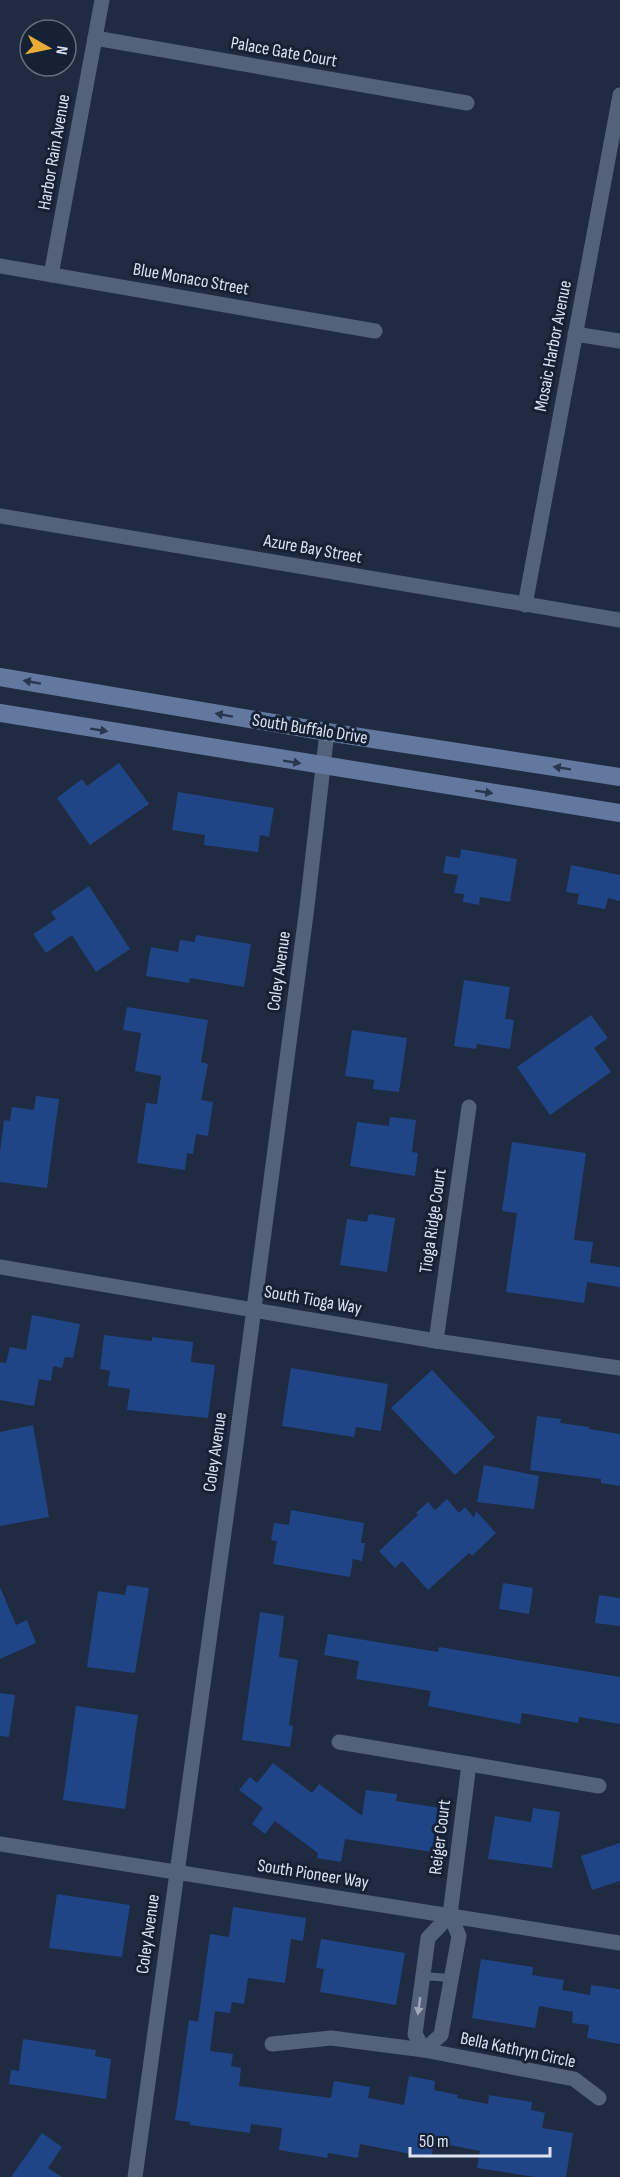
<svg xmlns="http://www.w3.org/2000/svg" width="620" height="2177" viewBox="0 0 620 2177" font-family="'Sofia Sans Condensed',sans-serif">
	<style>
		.building { fill: #204587 }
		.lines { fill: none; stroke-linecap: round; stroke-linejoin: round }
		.lane { stroke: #536179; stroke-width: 8 }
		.street { stroke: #536179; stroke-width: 15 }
		.secondary { stroke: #62789e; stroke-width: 18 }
		.oneway { fill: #28374f }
		.oneway2 { fill: #9ea8bb }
		.labels { text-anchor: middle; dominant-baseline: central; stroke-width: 6; stroke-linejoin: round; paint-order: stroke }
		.street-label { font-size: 18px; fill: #dbe3f1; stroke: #152135 }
	</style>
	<rect width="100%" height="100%" fill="#1f2b40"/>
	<!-- building -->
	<g class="building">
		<path d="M 119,763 L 149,804 L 90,845 L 57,798 L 82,779 L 87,786 Z"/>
		<path d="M 178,792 L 274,808 L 269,837 L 260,835 L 258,852 L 204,845 L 205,835 L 172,830 Z"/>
		<path d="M 461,849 L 517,859 L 510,902 L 480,897 L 479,905 L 463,902 L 464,894 L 454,893 L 458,875 L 443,873 L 446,856 L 460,858 Z"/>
		<path d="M 571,865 L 620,875 L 620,901 L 608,898 L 605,909 L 577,904 L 579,894 L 566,892 Z"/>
		<path d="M 89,886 L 130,949 L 96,972 L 72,935 L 46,953 L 33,934 L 56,919 L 51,912 Z"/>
		<path d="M 196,935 L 251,944 L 244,987 L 190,978 L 189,983 L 146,976 L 151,947 L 178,952 L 180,940 L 195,942 Z"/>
		<path d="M 464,980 L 510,987 L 505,1019 L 514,1020 L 510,1049 L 477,1044 L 476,1049 L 454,1046 Z"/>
		<path d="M 127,1007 L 208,1020 L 201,1062 L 208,1064 L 201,1100 L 213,1102 L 208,1136 L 196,1134 L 193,1154 L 187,1153 L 185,1170 L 137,1163 L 146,1103 L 157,1104 L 161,1076 L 135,1071 L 141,1033 L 123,1030 Z"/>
		<path d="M 591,1015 L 608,1038 L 594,1048 L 611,1072 L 550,1115 L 517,1067 Z"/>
		<path d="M 352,1030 L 407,1038 L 399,1092 L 373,1089 L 374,1080 L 345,1076 Z"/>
		<path d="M 36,1096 L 59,1099 L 47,1188 L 0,1182 L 0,1152 L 4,1120 L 10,1121 L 12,1107 L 34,1110 Z"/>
		<path d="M 390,1117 L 416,1120 L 412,1152 L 418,1153 L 415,1176 L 350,1166 L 357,1122 L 389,1126 Z"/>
		<path d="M 512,1142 L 586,1153 L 574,1240 L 593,1242 L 590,1263 L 620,1267 L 620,1287 L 587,1282 L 584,1303 L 506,1292 L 517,1213 L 502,1211 Z"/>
		<path d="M 369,1214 L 395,1218 L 387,1272 L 340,1265 L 347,1219 L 367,1222 Z"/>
		<path d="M 32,1315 L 80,1324 L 73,1358 L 65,1357 L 62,1368 L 53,1366 L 51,1381 L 39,1379 L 34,1406 L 0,1400 L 0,1362 L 6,1363 L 10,1347 L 26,1350 Z"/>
		<path d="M 104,1335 L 152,1341 L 152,1337 L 193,1342 L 191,1362 L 215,1365 L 208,1418 L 127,1410 L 130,1389 L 108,1386 L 110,1371 L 100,1369 Z"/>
		<path d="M 291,1368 L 388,1384 L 381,1431 L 356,1427 L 354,1437 L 282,1426 Z"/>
		<path d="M 432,1370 L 495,1437 L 455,1475 L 391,1408 Z"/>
		<path d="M 537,1416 L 561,1419 L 560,1423 L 589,1427 L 589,1429 L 620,1434 L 620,1486 L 601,1483 L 601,1479 L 530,1470 Z"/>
		<path d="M 33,1425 L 49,1517 L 0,1526 L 0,1432 Z"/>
		<path d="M 484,1465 L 539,1476 L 534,1509 L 477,1502 Z"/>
		<path d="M 447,1499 L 459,1513 L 465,1507 L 474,1518 L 476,1511 L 496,1533 L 472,1556 L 469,1553 L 428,1590 L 402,1561 L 395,1568 L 379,1551 L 418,1515 L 416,1513 L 428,1502 L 435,1510 Z"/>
		<path d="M 291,1510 L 364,1523 L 361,1543 L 365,1543 L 362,1561 L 353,1559 L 350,1577 L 273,1564 L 277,1541 L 271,1540 L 274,1523 L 289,1525 Z"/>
		<path d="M 503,1583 L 533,1588 L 529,1614 L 499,1609 Z"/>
		<path d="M 127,1585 L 149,1588 L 135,1673 L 87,1667 L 98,1591 L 125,1595 Z"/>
		<path d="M 0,1587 L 16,1625 L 27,1620 L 36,1643 L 0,1659 Z"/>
		<path d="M 599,1595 L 620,1598 L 620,1626 L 595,1623 Z"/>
		<path d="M 260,1612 L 284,1616 L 279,1657 L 298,1660 L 289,1725 L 293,1726 L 290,1747 L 242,1740 Z"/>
		<path d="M 328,1634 L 438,1652 L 439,1647 L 620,1677 L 620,1724 L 579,1717 L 578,1723 L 522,1713 L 520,1724 L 428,1706 L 431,1691 L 356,1679 L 359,1661 L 324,1655 Z"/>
		<path d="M 0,1693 L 15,1695 L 9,1737 L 0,1736 Z"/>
		<path d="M 76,1706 L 138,1715 L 125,1809 L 63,1800 Z"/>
		<path d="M 273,1763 L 312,1793 L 319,1784 L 362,1816 L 366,1790 L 397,1794 L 396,1801 L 440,1808 L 433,1852 L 345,1839 L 341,1862 L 317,1858 L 318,1853 L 275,1821 L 265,1834 L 252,1824 L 263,1808 L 239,1790 L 250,1777 L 257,1783 Z"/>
		<path d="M 533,1808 L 560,1812 L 552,1868 L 488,1859 L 495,1816 L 531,1822 Z"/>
		<path d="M 620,1843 L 620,1881 L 592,1890 L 581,1856 Z"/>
		<path d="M 57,1894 L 130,1905 L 122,1957 L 49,1948 Z"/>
		<path d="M 233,1907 L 306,1918 L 303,1941 L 291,1939 L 285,1983 L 248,1978 L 244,2004 L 232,2002 L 230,2013 L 215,2011 L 210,2051 L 233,2054 L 231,2066 L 241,2068 L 239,2086 L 331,2098 L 334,2081 L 370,2087 L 368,2098 L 404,2105 L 409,2076 L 435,2081 L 434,2090 L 458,2095 L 457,2098 L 488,2104 L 489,2095 L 532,2102 L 531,2110 L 545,2113 L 542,2128 L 573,2133 L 566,2177 L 535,2177 L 477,2168 L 480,2151 L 434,2142 L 431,2158 L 360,2144 L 358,2158 L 328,2153 L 327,2158 L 279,2150 L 282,2128 L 251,2124 L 250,2133 L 190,2125 L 190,2122 L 175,2120 L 189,2020 L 198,2022 L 210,1934 L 229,1937 Z"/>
		<path d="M 321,1939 L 405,1953 L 396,2005 L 320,1992 L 324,1969 L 316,1968 Z"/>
		<path d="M 481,1959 L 533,1967 L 532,1975 L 564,1980 L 562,1990 L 590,1995 L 591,1985 L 620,1989 L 620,2044 L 587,2038 L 589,2025 L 572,2023 L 573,2012 L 539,2006 L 535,2028 L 472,2018 Z"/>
		<path d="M 23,2039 L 96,2050 L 95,2056 L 111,2059 L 106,2099 L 9,2084 L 11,2070 L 19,2071 Z"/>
		<path d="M 42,2133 L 62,2147 L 48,2168 L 62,2177 L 11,2177 Z"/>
	</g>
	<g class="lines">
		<!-- lane -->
		<path class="lane" d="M 423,1976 L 450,1978"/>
		<!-- street -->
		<g class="street">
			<path d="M 95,38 L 467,103"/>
			<path d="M 0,266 L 375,331"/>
			<path d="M 51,275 L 102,0"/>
			<path d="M 575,334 L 620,341"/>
			<path d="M 0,516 L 620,620"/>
			<path d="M 525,605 L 620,95"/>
			<path d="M 0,1267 L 436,1341 L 620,1368"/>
			<path d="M 436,1341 L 469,1107"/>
			<path d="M 339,1742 L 599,1786"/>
			<path d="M 0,1844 L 620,1943"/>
			<path d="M 450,1915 L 428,1938 L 415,2034 L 424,2050 L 441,2035 L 459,1936 L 450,1915 L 469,1764"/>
			<path d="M 272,2044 L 331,2038 L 424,2050 L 574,2079 L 599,2098"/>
			<path d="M 135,2177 L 234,1460 L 307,907 L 327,732"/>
		</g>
		<!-- secondary -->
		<g class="secondary">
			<path d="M 0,677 L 327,732 L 620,777"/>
			<path d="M 0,713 L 620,813"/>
		</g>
	</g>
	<!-- one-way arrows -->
	<defs><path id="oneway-solid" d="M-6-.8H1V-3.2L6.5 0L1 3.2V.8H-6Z" transform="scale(1.5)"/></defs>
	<g class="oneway">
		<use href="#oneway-solid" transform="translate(32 682) rotate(-170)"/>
		<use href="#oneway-solid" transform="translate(224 715) rotate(-170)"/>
		<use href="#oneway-solid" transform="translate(99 730) rotate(9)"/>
		<use href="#oneway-solid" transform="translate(292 762) rotate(9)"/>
		<use href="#oneway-solid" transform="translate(562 768) rotate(-171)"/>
		<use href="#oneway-solid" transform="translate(484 792) rotate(9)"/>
	</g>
	<use class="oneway2" href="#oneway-solid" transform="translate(419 2006) rotate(98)"/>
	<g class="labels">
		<!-- street labels -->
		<g class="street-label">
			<text transform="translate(284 52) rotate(10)">Palace Gate Court</text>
			<text transform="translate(54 152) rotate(-80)">Harbor Rain Avenue</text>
			<text transform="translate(191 279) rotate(10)">Blue Monaco Street</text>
			<text transform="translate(553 346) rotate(-79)">Mosaic Harbor Avenue</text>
			<text transform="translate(313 549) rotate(10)">Azure Bay Street</text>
			<text transform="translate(310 729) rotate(9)">South Buffalo Drive</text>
			<text transform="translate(279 971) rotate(-82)">Coley Avenue</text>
			<text transform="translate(433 1221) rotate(-82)">Tioga Ridge Court</text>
			<text transform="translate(313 1300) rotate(10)">South Tioga Way</text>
			<text transform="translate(215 1452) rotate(-82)">Coley Avenue</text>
			<text transform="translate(440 1837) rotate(-83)">Reiger Court</text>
			<text transform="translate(313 1874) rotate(9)">South Pioneer Way</text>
			<text transform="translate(148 1934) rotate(-82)">Coley Avenue</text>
			<text transform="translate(518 2050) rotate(12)">Bella Kathryn Circle</text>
		</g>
	</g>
	<!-- north arrow -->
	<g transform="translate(48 48) rotate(99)"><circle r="28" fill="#152135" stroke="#646f80" stroke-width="1.5"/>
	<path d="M0-4.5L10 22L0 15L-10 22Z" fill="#e6ac36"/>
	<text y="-9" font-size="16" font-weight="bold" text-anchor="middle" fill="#dbe3f1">N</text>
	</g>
	<!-- scale -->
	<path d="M410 2147v9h140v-9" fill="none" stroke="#dbe3f1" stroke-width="3"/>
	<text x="419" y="2147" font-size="18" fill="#dbe3f1" stroke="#152135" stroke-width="4.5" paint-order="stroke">50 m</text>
</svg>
